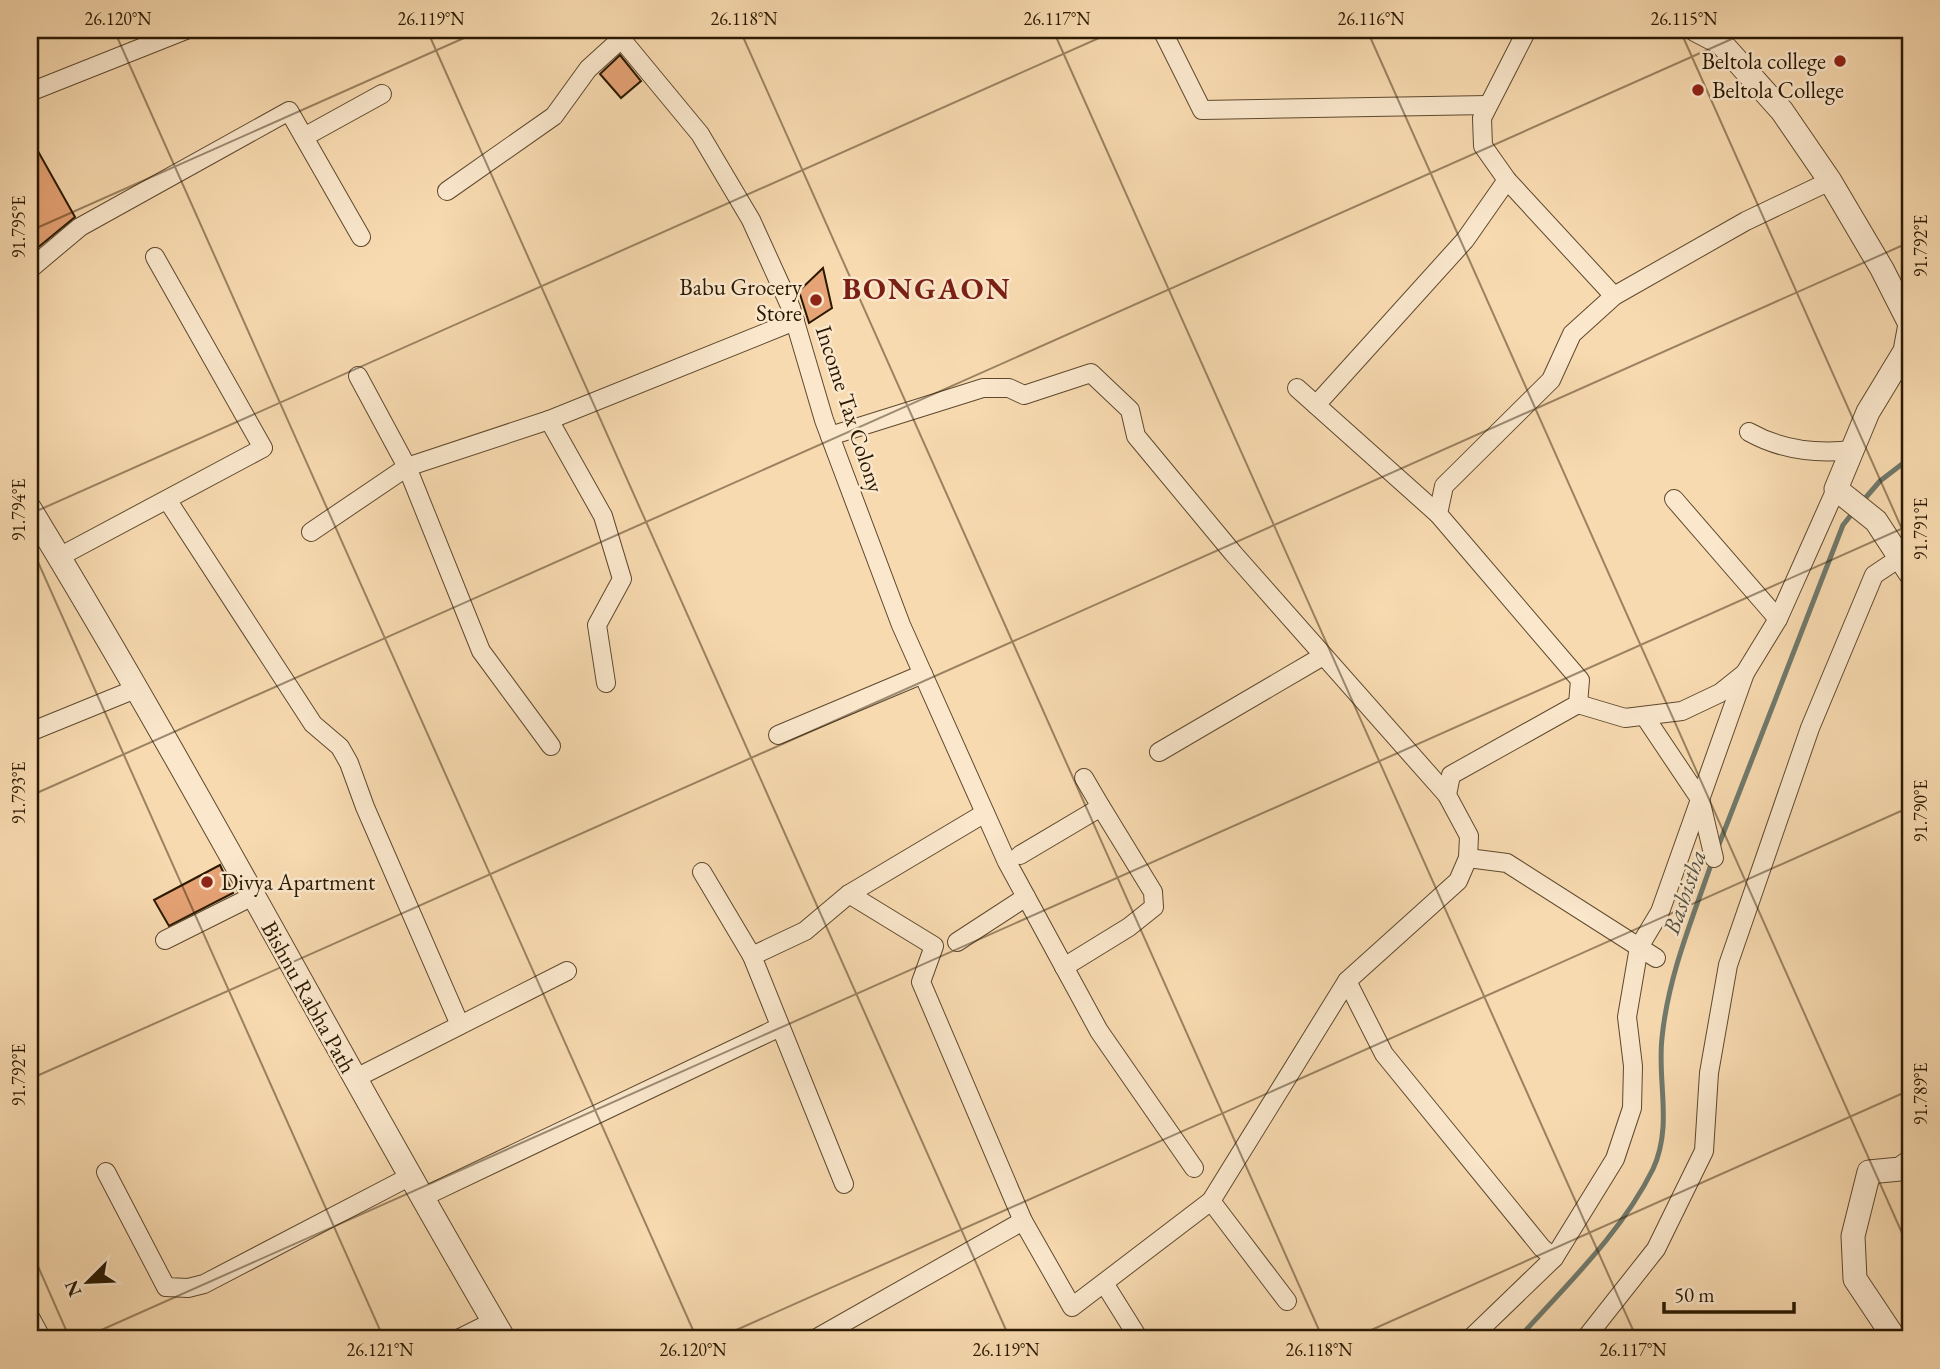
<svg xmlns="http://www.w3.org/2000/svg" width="1940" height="1369" viewBox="0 0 1940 1369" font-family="'EB Garamond',serif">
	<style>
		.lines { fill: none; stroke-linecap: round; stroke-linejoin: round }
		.stream { stroke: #70796c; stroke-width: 5 }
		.building { fill: #e6a375; stroke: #2a1902; stroke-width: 2 }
		.minor-casing { stroke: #5e492e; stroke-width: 20 }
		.tertiary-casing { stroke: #5e492e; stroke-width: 25 }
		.minor { stroke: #fae7cc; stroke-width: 18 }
		.tertiary { stroke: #fae7cc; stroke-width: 23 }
		.ticks { fill: none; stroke: #2a1902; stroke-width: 2; stroke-opacity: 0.45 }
		.poi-dot { fill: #8f2418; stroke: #fae7cc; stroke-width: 2.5 }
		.labels { text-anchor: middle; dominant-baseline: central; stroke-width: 5; stroke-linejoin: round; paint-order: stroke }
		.poi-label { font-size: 23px; fill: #2a1902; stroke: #fae7cc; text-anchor: end }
		.street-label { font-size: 23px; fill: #2a1902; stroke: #fae7cc }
		.water-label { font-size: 24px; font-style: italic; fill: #535140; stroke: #fae7cc }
		.district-label { font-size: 30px; font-weight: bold; letter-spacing: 2px; fill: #7a1f14; stroke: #fae7cc }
		.neatline { fill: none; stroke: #2a1902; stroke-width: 2.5 }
		.ticks-label { font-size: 18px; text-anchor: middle; fill: #2a1902 }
	</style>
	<rect width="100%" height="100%" fill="#f8dab0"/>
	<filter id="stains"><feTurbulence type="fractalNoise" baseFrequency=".00286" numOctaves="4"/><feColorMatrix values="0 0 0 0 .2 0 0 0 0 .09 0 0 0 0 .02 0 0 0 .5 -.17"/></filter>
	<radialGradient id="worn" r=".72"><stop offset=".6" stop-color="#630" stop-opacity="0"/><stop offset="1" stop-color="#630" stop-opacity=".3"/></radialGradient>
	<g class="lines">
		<!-- stream -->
		<g class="stream">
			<path d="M 1861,503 L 1880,481 L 1910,458"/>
			<path d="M 1718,847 L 1843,525 L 1855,510"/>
			<path d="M 1518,1339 C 1565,1286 1621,1234 1653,1169 C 1673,1126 1657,1081 1662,1038 C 1668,976 1693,917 1713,859"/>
		</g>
	</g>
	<!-- building -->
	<g class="building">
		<path d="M 620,55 L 641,81 L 621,98 L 600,74 Z"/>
		<path d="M 30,137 L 75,217 L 30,254 Z"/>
		<path d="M 823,268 L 832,308 L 809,323 L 799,291 Z"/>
		<path d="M 220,865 L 233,893 L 169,926 L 154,900 Z"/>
	</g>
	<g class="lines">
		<defs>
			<g id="minor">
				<path d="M 614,30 L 700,134 L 751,220 L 791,308 L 824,420 L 901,625 L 1007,862 L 1099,1031 L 1194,1168"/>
				<path d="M 1162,30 L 1202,110 L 1488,105"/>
				<path d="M 1527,30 L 1482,118 L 1483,146 L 1507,180 L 1614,296"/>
				<path d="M 30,92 L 186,30"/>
				<path d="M 304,137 L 382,94"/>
				<path d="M 447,191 L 554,116 L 588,69 L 621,39"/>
				<path d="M 30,269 L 80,227 L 289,111 L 361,237"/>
				<path d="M 358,376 L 407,467 L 481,651 L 551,746"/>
				<path d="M 1297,388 L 1438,514"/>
				<path d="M 1316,405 L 1465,240 L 1507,180"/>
				<path d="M 549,420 L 603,516 L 622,579 L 597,625 L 606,683"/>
				<path d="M 1749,432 C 1781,450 1818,454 1853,450"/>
				<path d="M 830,436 L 983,388 L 1009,388 L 1024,395 L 1091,373 L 1130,410 L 1136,436 L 1233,553 L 1447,795"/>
				<path d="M 1674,499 L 1778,619"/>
				<path d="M 168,501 L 313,724 L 340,747 L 349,763 L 365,807 L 460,1025"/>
				<path d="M 311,532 L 407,467 L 549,420 L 795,321"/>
				<path d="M 59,557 L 263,448 L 155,257"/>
				<path d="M 1578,704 L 1625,718 L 1682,711 L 1720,693 L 1745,673 L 1778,619 L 1836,489"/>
				<path d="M 1645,717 L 1700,799 L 1714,858"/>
				<path d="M 30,732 L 138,688"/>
				<path d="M 778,735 L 923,674"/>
				<path d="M 1159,752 L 1323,656"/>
				<path d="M 1084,778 L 1101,807"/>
				<path d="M 1020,855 L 1101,807 L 1153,892 L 1154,907 L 1129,927 L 1064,967"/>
				<path d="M 1468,858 L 1507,863 L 1656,958"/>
				<path d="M 702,872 L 752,956"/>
				<path d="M 849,894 L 934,946 L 921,982 L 1023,1221 L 1072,1307 L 1211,1201 L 1347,981 L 1458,881 L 1468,858 L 1469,836 L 1447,795 L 1451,775 L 1578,704 L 1580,680 L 1438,514 L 1444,486 L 1551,380 L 1572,334 L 1614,296 L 1746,221 L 1830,181"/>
				<path d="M 165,940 L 253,896"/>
				<path d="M 957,942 L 1026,897"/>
				<path d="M 1347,981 L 1384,1054 L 1542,1248 L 1554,1258"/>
				<path d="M 354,1079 L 567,971"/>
				<path d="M 106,1172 L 166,1287 L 188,1288 L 204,1284 L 409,1177"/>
				<path d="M 844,1184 L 752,956 L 805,931 L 849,894 L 985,813"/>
				<path d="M 421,1198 L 780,1027"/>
				<path d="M 1211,1201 L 1287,1301"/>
				<path d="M 1104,1283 L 1139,1339"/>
				<path d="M 30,1317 L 42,1339"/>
				<path d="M 458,1339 L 494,1321"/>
				<path d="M 815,1339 L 1023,1221"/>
				<path d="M 1470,1339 L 1554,1258 L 1615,1159 L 1632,1108 L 1633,1066 L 1627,1017 L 1639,947 L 1660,912 L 1745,673"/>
				<path d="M 1585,1339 L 1656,1249 L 1704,1151 L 1709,1073 L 1728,965 L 1810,728 L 1874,575 L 1901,557 L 1910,546"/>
			</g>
			<g id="tertiary">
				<path d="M 1696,30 L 1721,43 L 1782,111 L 1830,181 L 1882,269 L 1910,324 L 1905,351 L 1868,412 L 1836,489 L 1876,521 L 1910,573"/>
				<path d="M 30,509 C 196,781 343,1065 504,1339"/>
				<path d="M 1895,1339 L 1855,1279 L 1853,1236 L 1869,1172 L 1900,1169 L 1910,1162"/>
			</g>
		</defs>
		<!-- minor casing -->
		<use href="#minor" class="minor-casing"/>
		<!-- tertiary casing -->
		<use href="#tertiary" class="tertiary-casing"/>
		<!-- minor -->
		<use href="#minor" class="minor"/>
		<!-- tertiary -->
		<use href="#tertiary" class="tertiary"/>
	</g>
	<!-- ticks -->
	<path class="ticks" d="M 114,30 L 697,1339M 427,30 L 1010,1339M 740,30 L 1323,1339M 1053,30 L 1637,1339M 1367,30 L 1910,1251M 1680,30 L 1910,547M 30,231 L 482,30M 30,514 L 1117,30M 30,544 L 384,1339M 30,796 L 1752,30M 30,1079 L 1910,242M 30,1248 L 70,1339M 81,1339 L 1910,525M 716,1339 L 1910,807M 1351,1339 L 1910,1090"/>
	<!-- markers -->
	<g class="poi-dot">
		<circle cx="1840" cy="61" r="7"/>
		<circle cx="1698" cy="90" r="7"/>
		<circle cx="816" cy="300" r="7"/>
		<circle cx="207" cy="882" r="7"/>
	</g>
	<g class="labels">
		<!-- poi labels -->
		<g class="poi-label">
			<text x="1826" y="61">Beltola college</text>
			<text x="1712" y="90" text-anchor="start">Beltola College</text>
			<text x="802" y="287">Babu Grocery<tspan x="802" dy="26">Store</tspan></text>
			<text x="221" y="882" text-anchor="start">Divya Apartment</text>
		</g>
		<!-- street labels -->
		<g class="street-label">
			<text transform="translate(850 409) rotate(72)">Income Tax Colony</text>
			<text transform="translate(309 997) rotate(61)">Bishnu Rabha Path</text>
		</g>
		<!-- water labels -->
		<g class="water-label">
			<text transform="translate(1684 892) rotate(-71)">Bashistha</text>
		</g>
		<!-- district labels -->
		<g class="district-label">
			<text x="927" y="288">BONGAON</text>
		</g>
	</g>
	<!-- margin -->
	<rect width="1940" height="1369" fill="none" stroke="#f8dab0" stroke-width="77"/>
	<!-- north arrow -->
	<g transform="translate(88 1282) rotate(246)" stroke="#fae7cc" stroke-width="5" paint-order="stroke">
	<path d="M0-5L12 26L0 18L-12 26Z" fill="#2a1902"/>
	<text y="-10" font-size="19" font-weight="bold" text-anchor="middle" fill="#2a1902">N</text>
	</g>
	<!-- scale -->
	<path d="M1664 1302v10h130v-10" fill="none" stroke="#2a1902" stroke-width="3.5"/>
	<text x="1674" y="1302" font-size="21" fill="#2a1902" stroke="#fae7cc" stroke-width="5" paint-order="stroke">50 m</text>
	<rect x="38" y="38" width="1864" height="1292" class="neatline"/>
	<g class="ticks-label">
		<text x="118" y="25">26.120°N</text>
		<text x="431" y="25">26.119°N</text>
		<text x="744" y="25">26.118°N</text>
		<text x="1057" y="25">26.117°N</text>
		<text x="1371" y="25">26.116°N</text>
		<text x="1684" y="25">26.115°N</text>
		<text transform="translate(19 227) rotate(-90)" y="6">91.795°E</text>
		<text transform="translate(1921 246) rotate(-90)" y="6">91.792°E</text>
		<text transform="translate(19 510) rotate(-90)" y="6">91.794°E</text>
		<text transform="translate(1921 529) rotate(-90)" y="6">91.791°E</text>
		<text transform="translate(19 793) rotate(-90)" y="6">91.793°E</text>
		<text transform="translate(1921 811) rotate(-90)" y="6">91.790°E</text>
		<text transform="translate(19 1075) rotate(-90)" y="6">91.792°E</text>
		<text transform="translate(1921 1094) rotate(-90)" y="6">91.789°E</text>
		<text x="380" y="1356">26.121°N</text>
		<text x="693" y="1356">26.120°N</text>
		<text x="1006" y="1356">26.119°N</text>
		<text x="1319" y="1356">26.118°N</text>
		<text x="1633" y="1356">26.117°N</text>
	</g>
	<rect width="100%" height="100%" filter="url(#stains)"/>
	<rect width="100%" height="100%" fill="url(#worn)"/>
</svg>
